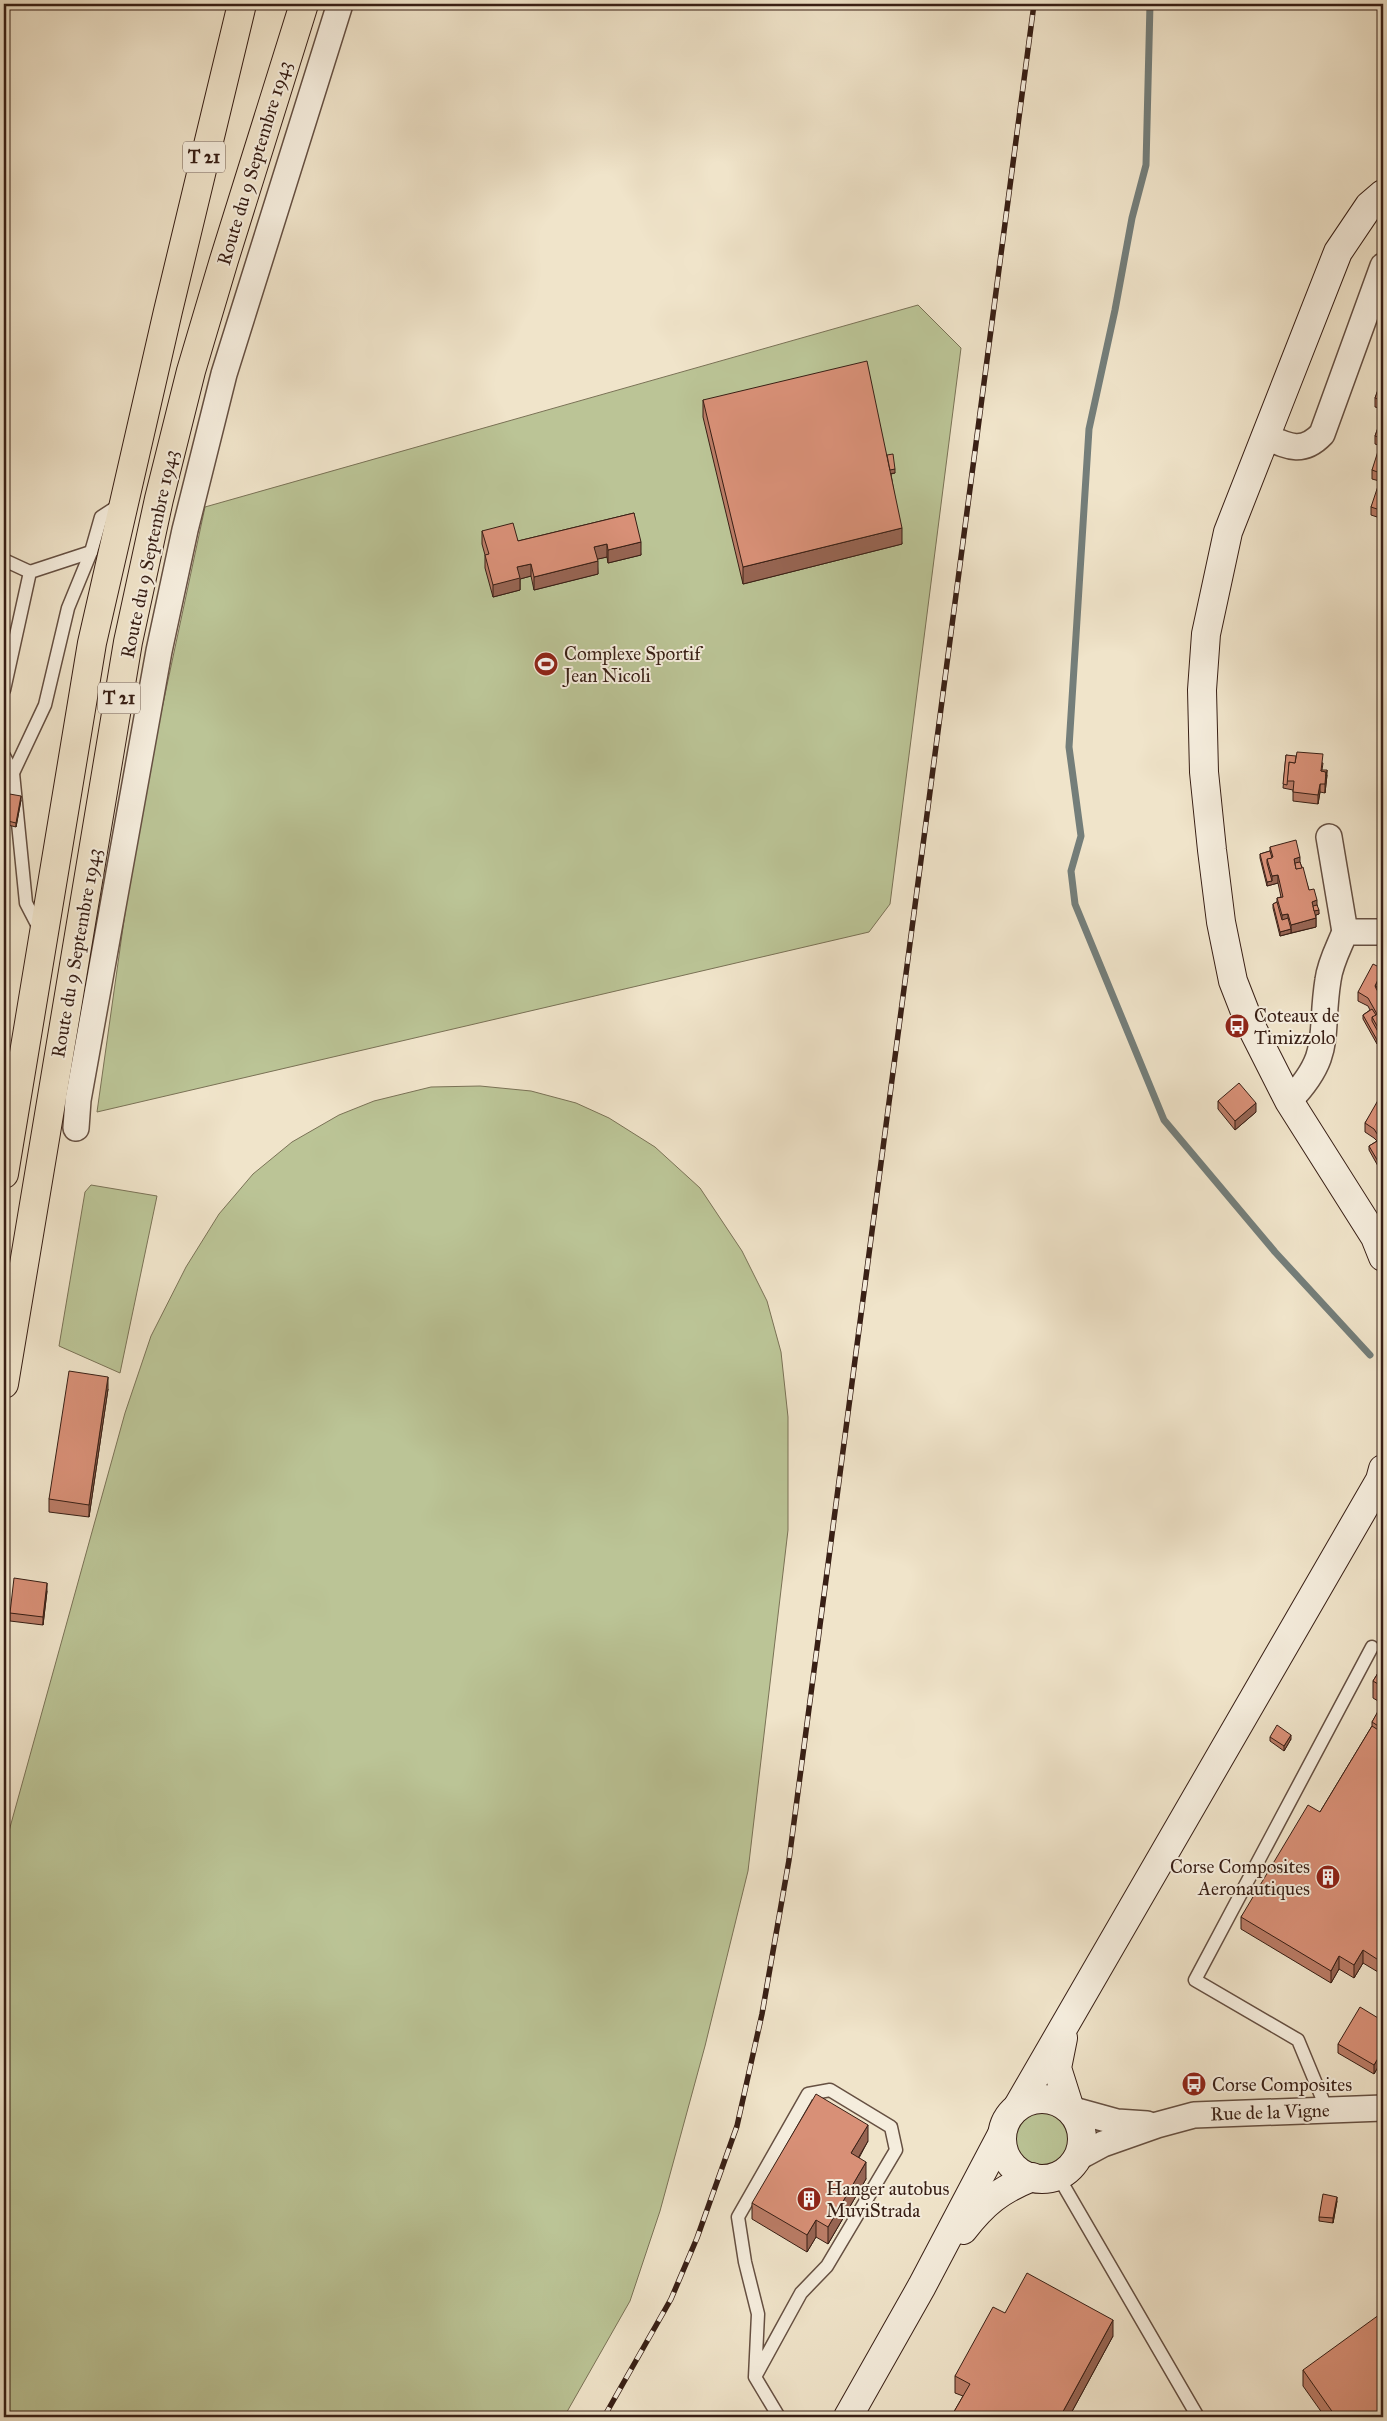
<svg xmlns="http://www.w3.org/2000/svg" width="1387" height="2421" viewBox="0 0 1387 2421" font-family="'IM FELL Great Primer',serif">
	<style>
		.green { fill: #bbc496; stroke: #7a7256 }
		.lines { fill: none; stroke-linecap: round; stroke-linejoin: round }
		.stream { stroke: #747e7a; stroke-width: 7 }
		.service-casing { stroke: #665042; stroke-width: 15 }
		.minor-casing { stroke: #665042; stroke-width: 28 }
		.secondary-casing { stroke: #381f15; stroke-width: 30 }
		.primary-casing { stroke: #381f15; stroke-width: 30 }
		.service { stroke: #f5eddd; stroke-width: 12 }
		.minor { stroke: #f5eddd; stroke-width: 25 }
		.secondary { stroke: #f5eddd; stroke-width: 28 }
		.primary { stroke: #f0e4ca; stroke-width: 28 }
		.rail-casing { stroke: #381f15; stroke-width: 5.5 }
		.rail { stroke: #f5eddd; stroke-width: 4; stroke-dasharray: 11; stroke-linecap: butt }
		.wall { fill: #ba7c66; stroke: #381f15 }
		.shaded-wall { fill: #976553; stroke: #381f15 }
		.building { fill: #d89077; stroke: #381f15 }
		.labels { text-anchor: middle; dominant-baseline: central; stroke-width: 4; stroke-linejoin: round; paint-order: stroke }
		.shield { fill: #f5eddd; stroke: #715d51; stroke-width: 1 }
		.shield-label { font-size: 18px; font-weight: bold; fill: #381f15 }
		.street-label { font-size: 19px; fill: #381f15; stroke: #f5eddd }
		.poi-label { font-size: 19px; fill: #381f15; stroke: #f5eddd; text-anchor: start }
	</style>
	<rect width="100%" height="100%" fill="#f0e4ca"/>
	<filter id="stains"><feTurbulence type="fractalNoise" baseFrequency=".004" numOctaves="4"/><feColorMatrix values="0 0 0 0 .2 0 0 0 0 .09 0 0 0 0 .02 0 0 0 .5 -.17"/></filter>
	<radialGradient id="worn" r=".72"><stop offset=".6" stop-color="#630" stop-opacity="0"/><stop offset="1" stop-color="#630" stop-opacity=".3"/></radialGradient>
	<!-- green -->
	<g class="green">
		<path d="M 918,305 L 961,348 L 890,904 L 869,932 L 97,1112 L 138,821 L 205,507 Z"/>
		<path d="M 480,1086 L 531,1091 L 576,1103 L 609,1118 L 655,1147 L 700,1188 L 742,1251 L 767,1301 L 781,1352 L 788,1417 L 788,1530 L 748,1871 L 705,2046 L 660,2211 L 630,2301 L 564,2417 L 4,2417 L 4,1849 L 125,1413 L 151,1336 L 186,1267 L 219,1214 L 253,1174 L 292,1142 L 339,1115 L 374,1101 L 431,1087 Z"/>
		<path d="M 91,1185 L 157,1196 L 120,1373 L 59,1346 L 85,1192 Z"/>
		<circle cx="1043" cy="2136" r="32"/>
	</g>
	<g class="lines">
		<!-- stream -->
		<path class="stream" d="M 1150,4 L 1146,165 L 1132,218 L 1115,310 L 1089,429 L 1069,747 L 1081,836 L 1071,871 L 1075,904 L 1164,1120 L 1275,1252 L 1370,1355"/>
		<defs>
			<g id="service">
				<path d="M 4,560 L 30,572"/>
				<path d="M 4,690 L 30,572 L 91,552"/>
				<path d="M 4,756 L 13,773"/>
				<path d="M 40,930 L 26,903 L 13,773 L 45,705 L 68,608 L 91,552 L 101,517 L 121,504"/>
				<path d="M 1327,2110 L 1298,2040 L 1195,1980 L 1372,1647"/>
				<path d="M 1058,2176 L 1198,2417"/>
				<path d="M 755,2377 L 801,2293 L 827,2266 L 896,2150 L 891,2127 L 830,2090 L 808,2094 L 738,2217 L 745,2262 L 758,2314 L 755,2377 L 779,2417"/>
			</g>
			<g id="minor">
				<path d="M 1265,436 C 1287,446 1302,455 1322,434 L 1383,266"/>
				<path d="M 1329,837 L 1345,932"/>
				<path d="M 1289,1101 C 1334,1054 1319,1036 1328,980 C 1330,963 1339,947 1345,932 L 1383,932"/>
				<path d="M 76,1128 L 78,1100 L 159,651 L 185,530 L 224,374 L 340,4"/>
				<path d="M 1070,2109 L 1117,2122 L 1147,2124"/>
				<path d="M 1077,2158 L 1103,2144 L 1157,2125 L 1194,2115 L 1383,2108"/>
			</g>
			<g id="secondary">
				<path d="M 1383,194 L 1369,206 L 1338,252 L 1228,532 L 1206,634 L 1202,690 L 1204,772 L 1212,850 L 1221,922 L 1233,981 L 1249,1022 L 1289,1101 L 1375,1237 L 1383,1257"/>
				<path d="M 1063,2038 L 1057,2068 L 1070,2109"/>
				<circle cx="1042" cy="2139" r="40"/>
				<path d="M 1018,2106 L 1380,1480 L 1383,1469"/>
				<path d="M 963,2230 C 984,2203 1000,2190 1032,2177"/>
				<path d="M 848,2417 L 922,2286 L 1001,2136"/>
			</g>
			<g id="primary">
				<path d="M 4,1174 L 92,643 L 168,311 L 242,4"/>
				<path d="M 4,1384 L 128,642 L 159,499 L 191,371 L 224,260 L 304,4"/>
			</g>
		</defs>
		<!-- service casing -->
		<use href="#service" class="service-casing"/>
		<!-- minor casing -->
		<use href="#minor" class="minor-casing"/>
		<!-- secondary casing -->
		<use href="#secondary" class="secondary-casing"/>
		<!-- primary casing -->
		<use href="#primary" class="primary-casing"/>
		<!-- service -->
		<use href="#service" class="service"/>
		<!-- minor -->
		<use href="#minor" class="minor"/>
		<!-- secondary -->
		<use href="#secondary" class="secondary"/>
		<!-- primary -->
		<use href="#primary" class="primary"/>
		<defs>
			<path id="rail" d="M 604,2417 L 671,2299 L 697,2238 L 737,2126 L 762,2014 L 789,1860 L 1034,4"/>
		</defs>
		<!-- rail casing -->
		<use href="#rail" class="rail-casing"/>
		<!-- rail -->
		<use href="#rail" class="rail"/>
	</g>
	<!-- wall -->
	<g class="wall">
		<path d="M 1383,378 L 1383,409 L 1375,407 L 1375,398 Z"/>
		<path d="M 703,400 L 887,455 L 895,473 L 891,474 L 902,544 L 743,584 L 703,417 Z"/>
		<path d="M 1383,414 L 1383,447 L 1375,444 L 1375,436 Z"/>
		<path d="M 1383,449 L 1383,482 L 1372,479 L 1372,470 Z"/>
		<path d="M 1383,485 L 1383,519 L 1371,515 L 1371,507 Z"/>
		<path d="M 634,513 L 641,555 L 608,563 L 607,557 L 597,559 L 598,574 L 534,590 L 531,576 L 520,579 L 520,590 L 493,597 L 485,568 L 485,555 L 482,544 L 482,531 L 518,541 Z"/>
		<path d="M 1286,755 L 1323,763 L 1322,770 L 1327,775 L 1325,793 L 1320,792 L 1318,804 L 1293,801 L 1293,790 L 1283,788 Z"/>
		<path d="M 4,793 L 21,800 L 16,827 L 4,824 Z"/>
		<path d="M 1270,847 L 1300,862 L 1309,890 L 1317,905 L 1319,914 L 1316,915 L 1316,927 L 1280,936 L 1273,908 L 1273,904 L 1277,902 L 1277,898 L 1281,897 L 1278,883 L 1267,886 L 1260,858 L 1260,854 L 1270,851 Z"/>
		<path d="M 1383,862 L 1383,896 L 1380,896 Z"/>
		<path d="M 1383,969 L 1383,978 L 1378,988 L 1383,1040 L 1377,1044 L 1363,1019 L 1363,1015 L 1370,1010 L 1368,1006 L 1358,1001 L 1358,992 Z"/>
		<path d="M 1383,1096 L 1383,1175 L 1369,1150 L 1369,1146 L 1377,1141 L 1374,1138 L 1365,1132 L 1365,1123 Z"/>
		<path d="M 1218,1101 L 1256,1112 L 1235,1130 L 1218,1109 Z"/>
		<path d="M 108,1389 L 89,1517 L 49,1512 L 49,1499 Z"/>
		<path d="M 47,1591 L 43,1625 L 10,1621 L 10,1613 Z"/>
		<path d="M 1383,1665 L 1383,1975 L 1363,1963 L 1354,1978 L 1339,1969 L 1331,1983 L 1241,1929 L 1241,1917 L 1320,1812 L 1372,1726 L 1372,1722 L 1383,1704 L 1373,1698 L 1373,1681 Z"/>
		<path d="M 1270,1737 L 1291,1739 L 1284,1751 L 1270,1741 Z"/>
		<path d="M 1383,2021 L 1383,2058 L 1374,2074 L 1338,2053 L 1338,2044 Z"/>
		<path d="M 868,2141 L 859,2158 L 866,2179 L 828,2244 L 816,2237 L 807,2252 L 752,2219 L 752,2203 Z"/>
		<path d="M 1337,2201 L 1333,2223 L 1319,2221 L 1319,2217 Z"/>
		<path d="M 1005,2313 L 1113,2336 L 1069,2417 L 951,2417 L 963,2396 L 955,2393 L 955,2376 Z"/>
		<path d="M 1303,2370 L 1383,2417 L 1325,2417 L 1303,2386 Z"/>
	</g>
	<!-- shaded-wall -->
	<g class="shaded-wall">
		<path d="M 895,469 L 895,473 L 888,474 L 888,470 Z"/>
		<path d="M 902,528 L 902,544 L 743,584 L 743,567 Z"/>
		<path d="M 641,542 L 641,555 L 608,563 L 608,550 Z"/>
		<path d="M 607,544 L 607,557 L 594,560 L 594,547 Z"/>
		<path d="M 598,561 L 598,574 L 534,590 L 534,577 Z"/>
		<path d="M 531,564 L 531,576 L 520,579 L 520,590 L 493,597 L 493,585 L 517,567 Z"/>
		<path d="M 1327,770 L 1327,775 L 1325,793 L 1325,784 Z"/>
		<path d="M 1320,784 L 1320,792 L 1318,804 L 1318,795 Z"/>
		<path d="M 21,796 L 21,800 L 16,827 L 16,823 Z"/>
		<path d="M 1300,857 L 1300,866 L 1295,867 L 1294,859 Z"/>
		<path d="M 1278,875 L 1278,883 L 1267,886 L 1267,882 L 1272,881 L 1272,876 Z"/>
		<path d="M 1317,900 L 1317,909 L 1312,906 L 1312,902 Z"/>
		<path d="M 1319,910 L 1319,914 L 1313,916 L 1313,911 Z"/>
		<path d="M 1288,914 L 1288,922 L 1282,924 L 1282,915 Z"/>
		<path d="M 1316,918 L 1316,927 L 1291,933 L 1291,925 Z"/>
		<path d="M 1291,929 L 1291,933 L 1280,936 L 1280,932 Z"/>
		<path d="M 1383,969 L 1383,978 L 1376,992 L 1375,986 Z"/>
		<path d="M 1383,1032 L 1383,1040 L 1377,1044 L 1377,1040 L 1381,1037 L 1381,1033 Z"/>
		<path d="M 1256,1103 L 1256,1112 L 1235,1130 L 1235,1121 Z"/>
		<path d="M 108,1377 L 108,1389 L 89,1517 L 89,1505 Z"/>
		<path d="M 47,1583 L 47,1591 L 43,1625 L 43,1617 Z"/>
		<path d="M 1291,1735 L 1291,1739 L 1284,1751 L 1284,1746 Z"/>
		<path d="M 1363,1950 L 1363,1963 L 1354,1978 L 1354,1965 Z"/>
		<path d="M 1339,1956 L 1339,1969 L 1331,1983 L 1331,1971 Z"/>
		<path d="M 1383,2050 L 1383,2058 L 1374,2074 L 1374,2065 Z"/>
		<path d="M 868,2125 L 868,2141 L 851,2170 L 851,2153 Z"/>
		<path d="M 866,2162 L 866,2179 L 828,2244 L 828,2227 Z"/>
		<path d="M 1337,2197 L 1337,2201 L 1333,2223 L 1333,2218 Z"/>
		<path d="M 816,2220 L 816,2237 L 807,2252 L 807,2235 Z"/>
		<path d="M 1113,2320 L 1113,2336 L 1069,2417 L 1060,2417 Z"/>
	</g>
	<!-- building -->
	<g class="building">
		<path d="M 867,361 L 902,528 L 743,567 L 703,400 Z"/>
		<path d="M 1382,378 L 1383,378 L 1383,401 L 1375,398 Z"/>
		<path d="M 1383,414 L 1383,439 L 1375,436 Z"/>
		<path d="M 1379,448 L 1383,449 L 1383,474 L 1372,470 Z"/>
		<path d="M 893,454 L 895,469 L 890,470 L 887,455 Z"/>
		<path d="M 1379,483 L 1383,485 L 1383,511 L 1371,507 Z"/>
		<path d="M 634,513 L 641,542 L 608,550 L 607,544 L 594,547 L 598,561 L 534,577 L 531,564 L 517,567 L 520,578 L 493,585 L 485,555 L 489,554 L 482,531 L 513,523 L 518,541 Z"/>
		<path d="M 1297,752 L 1323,754 L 1321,771 L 1326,772 L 1325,784 L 1320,784 L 1318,795 L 1293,792 L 1294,781 L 1287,781 L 1289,762 L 1295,763 Z"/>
		<path d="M 1286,755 L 1296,756 L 1295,763 L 1289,762 L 1287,785 L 1283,784 Z"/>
		<path d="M 1321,770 L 1327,770 L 1326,776 L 1326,772 L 1321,771 Z"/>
		<path d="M 4,793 L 21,796 L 16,823 L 4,820 Z"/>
		<path d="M 1296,840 L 1300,857 L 1294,859 L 1296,869 L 1303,867 L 1309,890 L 1314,889 L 1317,900 L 1312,902 L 1316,918 L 1291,925 L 1288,914 L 1282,915 L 1277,898 L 1283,897 L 1278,875 L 1272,876 L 1267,859 L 1273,857 L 1270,847 Z"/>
		<path d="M 1270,851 L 1272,858 L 1267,859 L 1267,863 L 1272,881 L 1267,882 L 1260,854 Z"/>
		<path d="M 1300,862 L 1302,868 L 1296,869 L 1295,863 Z"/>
		<path d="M 1383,862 L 1383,892 L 1380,891 Z"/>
		<path d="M 1277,902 L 1282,920 L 1288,918 L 1291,929 L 1280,932 L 1273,904 Z"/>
		<path d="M 1317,905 L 1319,910 L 1314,911 L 1313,906 Z"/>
		<path d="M 1373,964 L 1383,969 L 1375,986 L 1382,999 L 1383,998 L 1383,1032 L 1381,1033 L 1372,1017 L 1377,1014 L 1368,998 L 1358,992 Z"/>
		<path d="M 1377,986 L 1383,998 L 1382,999 L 1376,988 Z"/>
		<path d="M 1372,1009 L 1376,1015 L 1372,1017 L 1372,1021 L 1381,1037 L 1377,1040 L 1363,1015 Z"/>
		<path d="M 1239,1083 L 1256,1103 L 1235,1121 L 1218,1101 Z"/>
		<path d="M 1381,1095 L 1383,1096 L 1383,1114 L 1382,1117 L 1383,1120 L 1383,1143 L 1374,1129 L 1365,1123 Z"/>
		<path d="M 1379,1140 L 1383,1147 L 1379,1149 L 1379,1153 L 1383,1161 L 1383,1170 L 1369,1146 Z"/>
		<path d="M 1383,1146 L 1383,1157 L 1379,1149 Z"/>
		<path d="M 69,1371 L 108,1377 L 89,1505 L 49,1499 Z"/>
		<path d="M 14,1578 L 47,1583 L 43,1617 L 10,1613 Z"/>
		<path d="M 1383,1665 L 1383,1687 L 1373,1681 Z"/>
		<path d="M 1383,1702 L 1383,1729 L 1372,1722 Z"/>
		<path d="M 1277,1725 L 1291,1735 L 1284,1746 L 1270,1737 Z"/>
		<path d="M 1372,1726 L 1383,1733 L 1383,1963 L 1363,1950 L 1354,1965 L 1339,1956 L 1331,1971 L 1241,1917 L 1308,1805 L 1320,1812 Z"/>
		<path d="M 1360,2007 L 1383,2021 L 1383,2050 L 1374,2065 L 1338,2044 Z"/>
		<path d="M 816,2094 L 868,2125 L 851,2153 L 866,2162 L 828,2227 L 816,2220 L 807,2235 L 752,2203 Z"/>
		<path d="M 1323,2194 L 1337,2197 L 1333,2218 L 1319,2217 Z"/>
		<path d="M 1027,2273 L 1113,2320 L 1060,2417 L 951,2417 L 970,2384 L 955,2376 L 993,2307 L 1005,2313 Z"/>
		<path d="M 1383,2312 L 1383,2417 L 1336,2417 L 1303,2370 Z"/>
	</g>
	<!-- icons -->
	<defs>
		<symbol id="stadium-disc" viewBox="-11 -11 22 22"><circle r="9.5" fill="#8f2418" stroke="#f5eddd"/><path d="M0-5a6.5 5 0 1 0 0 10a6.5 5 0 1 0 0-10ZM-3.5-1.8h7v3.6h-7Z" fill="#fff"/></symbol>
		<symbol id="bus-disc" viewBox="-11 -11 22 22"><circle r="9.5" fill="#8f2418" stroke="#f5eddd"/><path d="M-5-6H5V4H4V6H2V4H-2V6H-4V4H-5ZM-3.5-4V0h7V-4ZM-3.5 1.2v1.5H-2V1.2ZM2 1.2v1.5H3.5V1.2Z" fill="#fff"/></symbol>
		<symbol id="building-disc" viewBox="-11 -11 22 22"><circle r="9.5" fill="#8f2418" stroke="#f5eddd"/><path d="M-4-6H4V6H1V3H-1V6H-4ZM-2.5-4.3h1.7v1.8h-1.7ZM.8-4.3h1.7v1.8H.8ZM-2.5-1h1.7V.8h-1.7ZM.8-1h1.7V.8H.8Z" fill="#fff"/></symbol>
	</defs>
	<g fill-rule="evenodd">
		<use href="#stadium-disc" x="532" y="650" width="28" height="28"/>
		<use href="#bus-disc" x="1223" y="1012" width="28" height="28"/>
		<use href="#building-disc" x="1314" y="1863" width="28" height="28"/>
		<use href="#bus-disc" x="1180" y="2070" width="28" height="28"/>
		<use href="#building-disc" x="795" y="2185" width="28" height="28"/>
	</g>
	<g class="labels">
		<!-- shield labels -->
		<g class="shield">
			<rect x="183" y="141.5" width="42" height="31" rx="4"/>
			<rect x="98" y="682.5" width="42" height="31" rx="4"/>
		</g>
		<g class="shield-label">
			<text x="204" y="157">T 21</text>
			<text x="119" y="698">T 21</text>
		</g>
		<!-- street labels -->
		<g class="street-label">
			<text transform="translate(254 163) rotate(-73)">Route du 9 Septembre 1943</text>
			<text transform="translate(149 554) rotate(-78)">Route du 9 Septembre 1943</text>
			<text transform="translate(76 953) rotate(-80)">Route du 9 Septembre 1943</text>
			<text transform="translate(1270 2112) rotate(-2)">Rue de la Vigne</text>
		</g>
		<!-- poi labels -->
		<g class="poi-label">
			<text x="564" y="653">Complexe Sportif<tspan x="564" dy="22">Jean Nicoli</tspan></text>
			<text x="1254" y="1015">Coteaux de<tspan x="1254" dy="22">Timizzolo</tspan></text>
			<text x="1310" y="1866" text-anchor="end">Corse Composites<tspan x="1310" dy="22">Aeronautiques</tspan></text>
			<text x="1212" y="2084">Corse Composites</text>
			<text x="826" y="2188">Hanger autobus<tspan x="826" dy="22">MuviStrada</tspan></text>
		</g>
	</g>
	<!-- margin -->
	<rect width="1387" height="2421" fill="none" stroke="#f0e4ca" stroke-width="20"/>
	<rect x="5" y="5" width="1377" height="2411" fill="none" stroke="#381f15" stroke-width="2.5"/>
	<rect x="10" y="10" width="1367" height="2401" fill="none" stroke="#381f15"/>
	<rect width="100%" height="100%" filter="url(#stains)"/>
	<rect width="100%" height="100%" fill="url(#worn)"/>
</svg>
